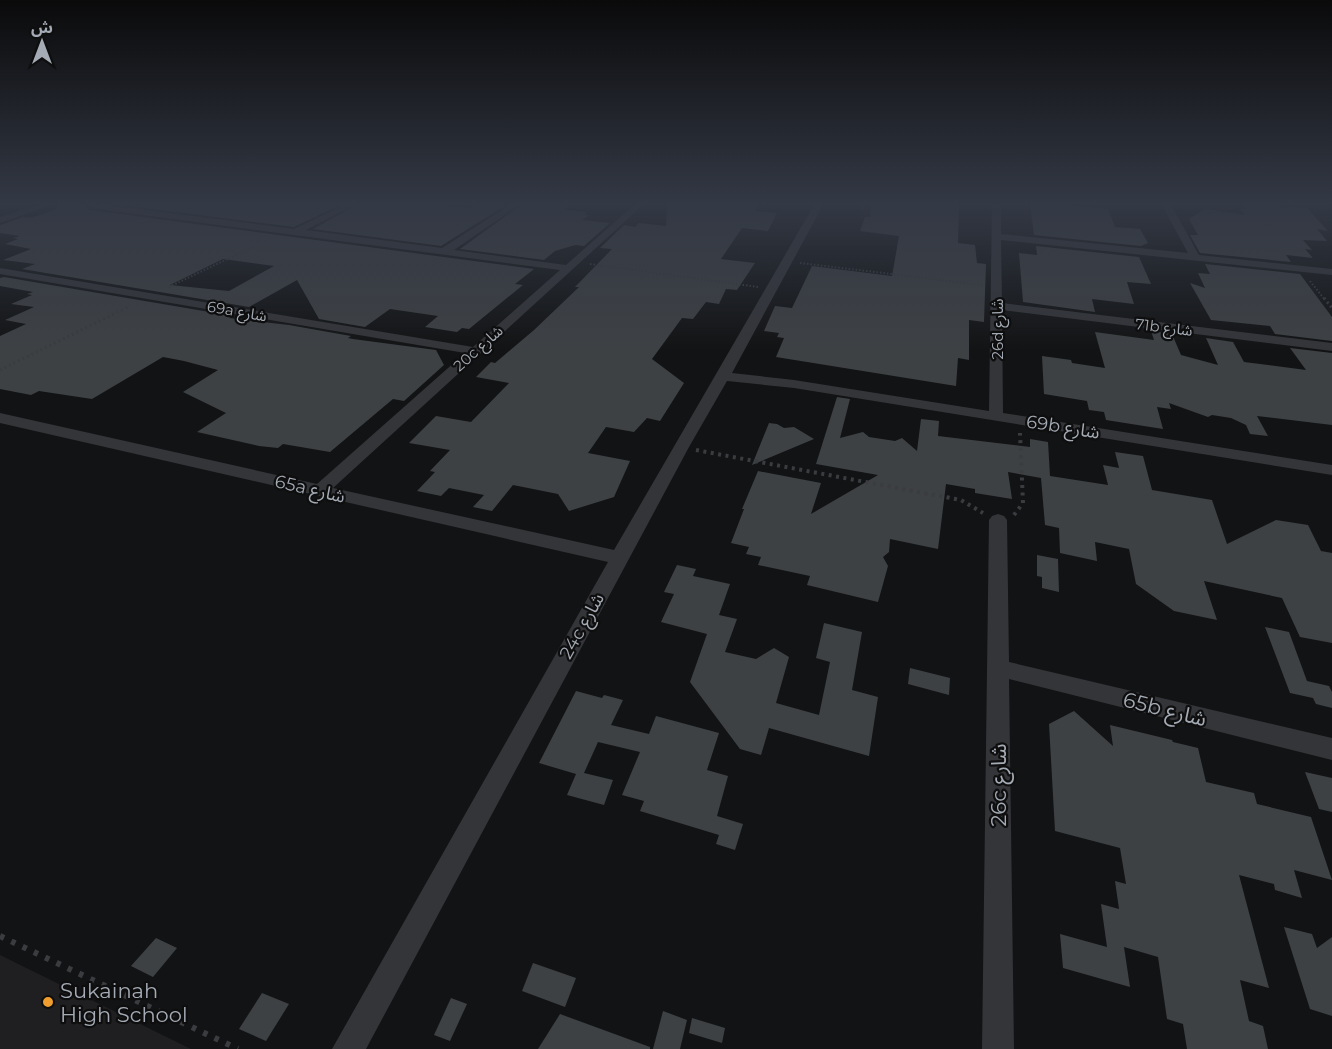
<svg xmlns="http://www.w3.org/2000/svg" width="1332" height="1049" viewBox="0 0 1332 1049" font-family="Montserrat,'Noto Sans Arabic',sans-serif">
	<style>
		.built { fill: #1f1f21 }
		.building { fill: #3e4144; fill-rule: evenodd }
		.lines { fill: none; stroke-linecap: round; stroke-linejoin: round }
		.path-far3 { stroke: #3a3c40; stroke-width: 2; stroke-dasharray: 1.5 2; stroke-linecap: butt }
		.path-far2 { stroke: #3a3c40; stroke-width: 3; stroke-dasharray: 2 3; stroke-linecap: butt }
		.path-far1 { stroke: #3a3c40; stroke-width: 4; stroke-dasharray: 3 4.5; stroke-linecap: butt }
		.path { stroke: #3a3c40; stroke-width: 6; stroke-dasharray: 4.5 8; stroke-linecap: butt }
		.lane { fill: #343539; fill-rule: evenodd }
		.street { fill: #343539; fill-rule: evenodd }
		.poi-dot { fill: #ef9d2f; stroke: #0e0e0f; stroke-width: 2 }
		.labels { text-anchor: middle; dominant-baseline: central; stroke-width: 4.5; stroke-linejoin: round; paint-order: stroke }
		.far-street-label { font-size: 15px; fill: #a4abb4; stroke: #0e0e0f }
		.street-label { font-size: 18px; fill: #a4abb4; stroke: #0e0e0f }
		.near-street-label { font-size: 21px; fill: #a4abb4; stroke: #0e0e0f }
		.near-poi-label { font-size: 21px; fill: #a4abb4; stroke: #0e0e0f; text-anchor: start }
	</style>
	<rect width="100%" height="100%" fill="#121314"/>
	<!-- built -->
	<path class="built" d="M 0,955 L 191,1049 L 0,1049 Z"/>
	<!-- building -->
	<g class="building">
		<path d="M 57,205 L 83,205 L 90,210 L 534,269 L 515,284 L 523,285 L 469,329 L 462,328 L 457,332 L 425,327 L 438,316 L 390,309 L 365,327 L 319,319 L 297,280 L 249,307 L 22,269 L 35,264 L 3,260 L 31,249 L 5,244 L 18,239 L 13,238 L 20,236 L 0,233 L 0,225 L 23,217 L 31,218 L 57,209 ZM 223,259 L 274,266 L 229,291 L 170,285 Z"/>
		<path d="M 121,205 L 340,205 L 294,227 Z"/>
		<path d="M 356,205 L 441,205 L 471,208 L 476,205 L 506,205 L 441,246 L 313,229 Z"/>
		<path d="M 521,205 L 568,205 L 565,210 L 587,212 L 585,215 L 589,215 L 582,220 L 610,223 L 584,246 L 575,245 L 555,251 L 544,260 L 460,249 Z"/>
		<path d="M 667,205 L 759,205 L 755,211 L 777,213 L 768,231 L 742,228 L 721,259 L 755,263 L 737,290 L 726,289 L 719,304 L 706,302 L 693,319 L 682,318 L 652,359 L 684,383 L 660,421 L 647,418 L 634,432 L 606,427 L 588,453 L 630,461 L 614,497 L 569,511 L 558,494 L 513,485 L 492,511 L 473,507 L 484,495 L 449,488 L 441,496 L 417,491 L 435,472 L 430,471 L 450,450 L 409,443 L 436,416 L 471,422 L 509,383 L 476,377 L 491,362 L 495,363 L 534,330 L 579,287 L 575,287 L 612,249 L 600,248 L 624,225 L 635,227 L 639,223 L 666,226 Z"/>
		<path d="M 871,205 L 959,205 L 958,243 L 975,245 L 977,263 L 986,264 L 984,322 L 969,320 L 969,360 L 958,358 L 956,386 L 776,357 L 784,338 L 777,337 L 779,333 L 764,331 L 775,306 L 792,308 L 812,266 L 892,276 L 899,236 L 860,231 L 865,217 L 870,217 Z"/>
		<path d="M 1030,205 L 1065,205 L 1108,209 L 1115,227 L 1140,229 L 1148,243 L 1141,246 L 1034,235 Z"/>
		<path d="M 1242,205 L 1278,205 L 1282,209 L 1292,207 L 1307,208 L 1328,231 L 1317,229 L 1327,241 L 1303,240 L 1312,250 L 1305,249 L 1313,258 L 1286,255 L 1291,262 L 1200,253 L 1190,235 L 1198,235 L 1189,219 L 1205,209 L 1245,215 L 1240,209 L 1247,209 Z"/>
		<path d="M 1036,246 L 1139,257 L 1151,284 L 1127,282 L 1134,304 L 1092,299 L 1095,312 L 1023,302 L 1019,253 L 1037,255 Z"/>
		<path d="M 1205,264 L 1300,274 L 1332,317 L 1332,341 L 1275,334 L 1270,326 L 1211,320 L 1190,283 L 1205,288 L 1198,273 L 1210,274 Z"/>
		<path d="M 4,277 L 233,316 L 229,318 L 289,325 L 351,336 L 348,338 L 353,339 L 436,350 L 444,365 L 404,401 L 393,399 L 330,452 L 283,444 L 278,448 L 259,446 L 197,432 L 226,413 L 183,392 L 218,370 L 184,361 L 163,357 L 92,399 L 39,391 L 31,395 L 0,389 L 0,336 L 26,324 L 5,320 L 34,307 L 11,304 L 32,295 L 27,294 L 33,292 L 0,286 L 0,278 Z"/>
		<path d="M 1151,331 L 1172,334 L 1181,355 L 1218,365 L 1206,338 L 1233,342 L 1244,362 L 1306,370 L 1290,348 L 1332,353 L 1332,425 L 1257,416 L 1268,436 L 1250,434 L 1246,425 L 1231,418 L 1212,415 L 1208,417 L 1169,403 L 1171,409 L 1157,407 L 1163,429 L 1106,420 L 1104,412 L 1089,410 L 1087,401 L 1044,394 L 1042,356 L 1071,360 L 1072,363 L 1105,368 L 1095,332 L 1154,340 Z"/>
		<path d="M 837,397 L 850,399 L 840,438 L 863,432 L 869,437 L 895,441 L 902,438 L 917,451 L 921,419 L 939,421 L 938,436 L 1030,447 L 1030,439 L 1048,442 L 1050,476 L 1108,485 L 1103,465 L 1119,468 L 1115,452 L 1143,456 L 1152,490 L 1212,500 L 1227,544 L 1276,520 L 1308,525 L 1321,551 L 1332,553 L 1332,643 L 1300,637 L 1282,598 L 1204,581 L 1217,620 L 1174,611 L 1136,584 L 1129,549 L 1095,542 L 1097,561 L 1060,553 L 1059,528 L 1045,525 L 1041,478 L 1008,472 L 1012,499 L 975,493 L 975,489 L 946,484 L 938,549 L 890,539 L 889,552 L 883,557 L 888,566 L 878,602 L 807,585 L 810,576 L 758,565 L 761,557 L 746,554 L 749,547 L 731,543 L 744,509 L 742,509 L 758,471 L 821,483 L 811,514 L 878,475 L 816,464 Z"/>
		<path d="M 769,423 L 777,424 L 784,428 L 794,427 L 814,439 L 752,465 Z"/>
		<path d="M 1037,555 L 1058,559 L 1059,592 L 1042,588 L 1042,577 L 1037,576 Z"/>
		<path d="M 677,565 L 696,569 L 693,576 L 730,584 L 719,615 L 737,619 L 725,652 L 756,659 L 774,648 L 789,657 L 776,703 L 819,715 L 830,662 L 816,658 L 824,623 L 862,632 L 852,690 L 878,697 L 869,756 L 769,728 L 761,755 L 740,749 L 690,682 L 707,634 L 661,622 L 674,594 L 664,592 Z"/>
		<path d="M 1265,627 L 1289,632 L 1307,681 L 1329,686 L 1332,692 L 1332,708 L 1316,704 L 1313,698 L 1290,693 Z"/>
		<path d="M 910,668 L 950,678 L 949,695 L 908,684 Z"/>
		<path d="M 576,691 L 602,698 L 604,695 L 623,700 L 611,725 L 649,734 L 656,716 L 719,733 L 707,770 L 728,776 L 717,816 L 743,824 L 735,850 L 716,844 L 719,835 L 640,811 L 644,801 L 622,795 L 640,752 L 598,742 L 584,773 L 613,780 L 604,805 L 567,795 L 576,774 L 539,763 Z"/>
		<path d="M 1074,711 L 1113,746 L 1110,725 L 1172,740 L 1173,742 L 1198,748 L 1206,782 L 1254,793 L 1257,804 L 1311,817 L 1332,880 L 1294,870 L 1302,898 L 1275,890 L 1274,884 L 1239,875 L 1269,988 L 1240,980 L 1249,1021 L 1263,1026 L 1268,1049 L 1187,1049 L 1183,1024 L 1167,1019 L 1158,957 L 1124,947 L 1130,987 L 1063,968 L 1060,934 L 1107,947 L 1101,904 L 1119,909 L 1115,881 L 1126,884 L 1120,848 L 1055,831 L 1049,724 Z"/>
		<path d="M 1305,772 L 1332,778 L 1332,812 L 1319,809 Z"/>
		<path d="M 1284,927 L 1312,934 L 1317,948 L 1332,937 L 1332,1016 L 1310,1009 Z"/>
		<path d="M 156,938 L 177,948 L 153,977 L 131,966 Z"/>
		<path d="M 533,963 L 576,978 L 565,1007 L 522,991 Z"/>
		<path d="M 262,993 L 289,1004 L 266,1041 L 239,1029 Z"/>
		<path d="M 451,998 L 467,1004 L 450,1041 L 434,1035 Z"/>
		<path d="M 663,1011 L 687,1020 L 680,1049 L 653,1049 Z"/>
		<path d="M 560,1014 L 650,1047 L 650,1049 L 538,1049 Z"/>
		<path d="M 692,1018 L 725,1028 L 722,1043 L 689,1033 Z"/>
	</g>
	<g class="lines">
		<!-- path-far3 -->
		<g class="path-far3">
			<path d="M 800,263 L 983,285"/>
			<path d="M 590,264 L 758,287"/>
			<path d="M 1310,281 L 1325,300"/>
			<path d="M 169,287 L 265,241"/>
		</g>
		<!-- path-far2 -->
		<g class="path-far2">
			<path d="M 1324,298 L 1332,308"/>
			<path d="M 0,370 L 130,306"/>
		</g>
		<!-- path-far1 -->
		<g class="path-far1">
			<path d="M 696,450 L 961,500 L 983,513"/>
			<path d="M 1014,515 L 1023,503 L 1020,433"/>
		</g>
		<!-- path -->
		<path class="path" d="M 0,936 L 238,1049"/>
		<!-- lane -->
		<rect class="lane" x="860" y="205" width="4" height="5"/>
		<!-- street -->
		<g class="street">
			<path d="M 38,205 L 51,205 L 0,223 L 0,217 Z"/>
			<path d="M 85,205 L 107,205 L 294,229 L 344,205 L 354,205 L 306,230 L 442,248 L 510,205 L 519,205 L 454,250 L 566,265 L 634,205 L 643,205 L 333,488 L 614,550 L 814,205 L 823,205 L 732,373 L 794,380 L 989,411 L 992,205 L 1001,205 L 1001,234 L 1188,253 L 1162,205 L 1171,205 L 1199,255 L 1332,269 L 1332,275 L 1001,240 L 1002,303 L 1332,343 L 1332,351 L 1002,310 L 1003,413 L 1332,465 L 1332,475 L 794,388 L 727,381 L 689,447 L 366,1049 L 332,1049 L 608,562 L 0,423 L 0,413 L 317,484 L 465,353 L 0,274 L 0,268 L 473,347 L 560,270 L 90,208 Z"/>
			<path d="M 998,514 L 1004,516 L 1007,520 L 1009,662 L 1332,738 L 1332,760 L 1009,679 L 1014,1049 L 982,1049 L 989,520 L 992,516 Z"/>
		</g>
	</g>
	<!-- sky -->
	<linearGradient id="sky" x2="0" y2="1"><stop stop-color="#0a0a0b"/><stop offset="0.58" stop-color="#333945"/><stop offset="1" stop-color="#333945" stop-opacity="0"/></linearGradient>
	<rect width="1332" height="351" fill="url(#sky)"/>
	<!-- markers -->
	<circle class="poi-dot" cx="48" cy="1002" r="6"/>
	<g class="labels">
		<!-- far-street labels -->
		<g class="far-street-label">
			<text transform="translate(237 311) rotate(10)">69a شارع</text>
			<text transform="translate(1164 327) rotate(7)">71b شارع</text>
			<text transform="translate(997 329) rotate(-90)">26d شارع</text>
			<text transform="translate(478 348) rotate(-42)">20c شارع</text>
		</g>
		<!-- street labels -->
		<g class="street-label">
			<text transform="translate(1063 427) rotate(9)">69b شارع</text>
			<text transform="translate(310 489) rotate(13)">65a شارع</text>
			<text transform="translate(582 626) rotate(-61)">24c شارع</text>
		</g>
		<!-- near-street labels -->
		<g class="near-street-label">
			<text transform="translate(1165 709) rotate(14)">65b شارع</text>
			<text transform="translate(998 785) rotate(-90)">26c شارع</text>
		</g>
		<!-- near-poi labels -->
		<g class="near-poi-label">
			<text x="60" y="990">Sukainah<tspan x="60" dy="24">High School</tspan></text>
		</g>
	</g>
	<!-- north arrow -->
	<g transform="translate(42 42)" stroke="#0e0e0f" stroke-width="4.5" paint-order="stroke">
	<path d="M0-4.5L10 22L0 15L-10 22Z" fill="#a4abb4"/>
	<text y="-9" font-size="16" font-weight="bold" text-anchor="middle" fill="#a4abb4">ش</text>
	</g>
</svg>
